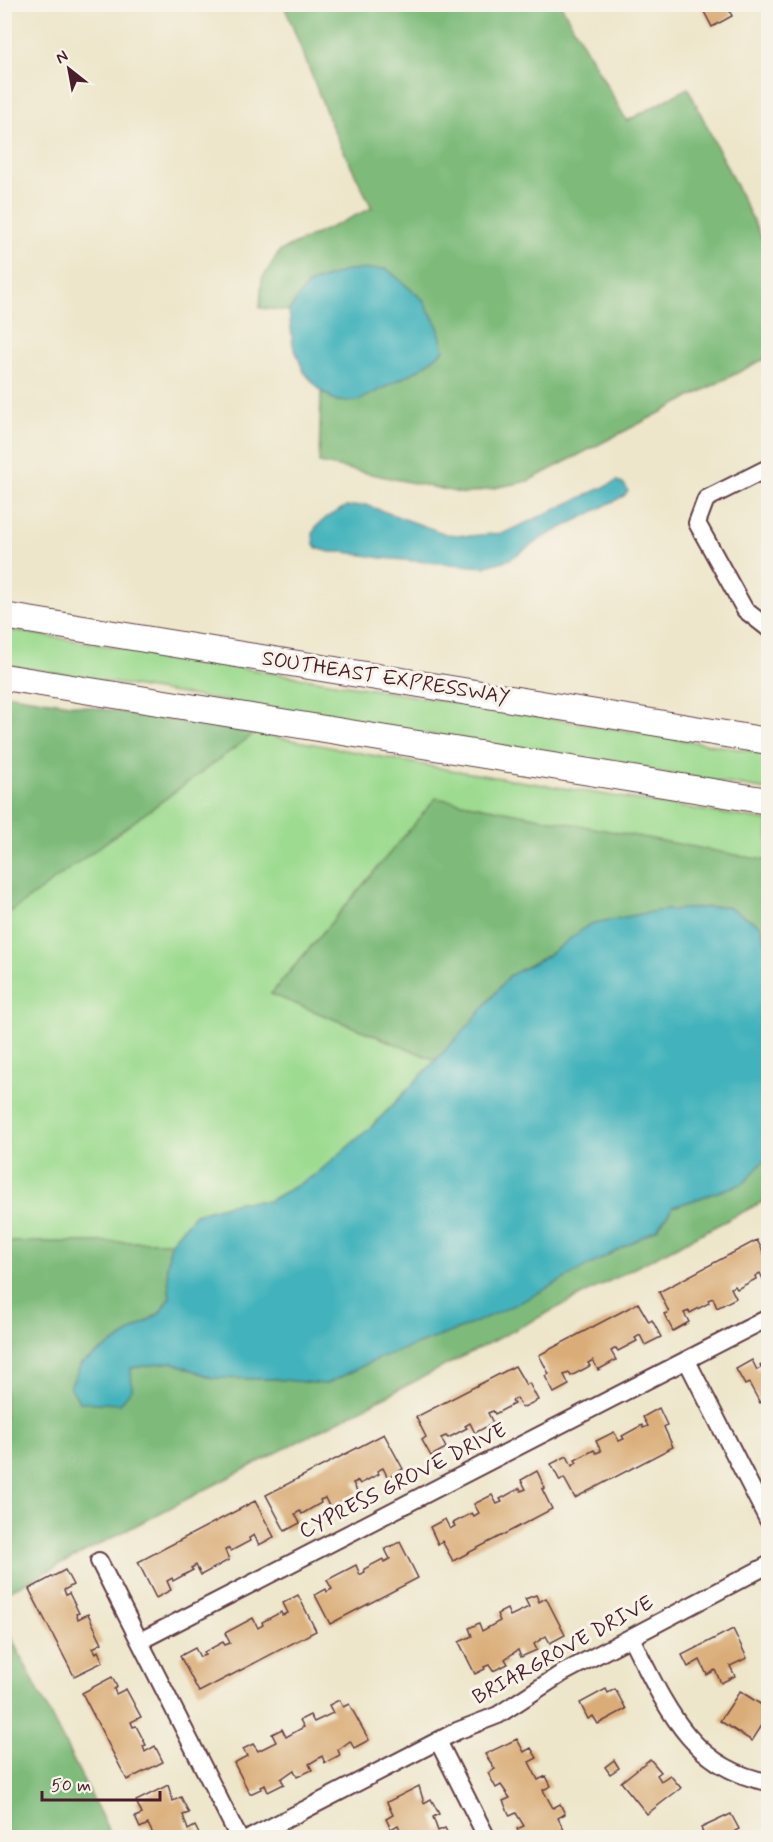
<svg xmlns="http://www.w3.org/2000/svg" width="773" height="1842" viewBox="0 0 773 1842" font-family="Mynerve,sans-serif">
	<style>
		.green { fill: #9ddb90; stroke: #747d5e; stroke-width: 1.5 }
		.forest { fill: #7ebb7a; stroke: #646d52; stroke-width: 1.5 }
		.water { fill: #43b3bc; stroke: #466974; stroke-width: 1.5 }
		.building { fill: #daad78 }
		.lines { fill: none; stroke-linecap: round; stroke-linejoin: round }
		.minor-casing { stroke: #623d43; stroke-width: 20 }
		.highway-casing { stroke: #623d43; stroke-width: 28 }
		.minor { stroke: #fff; stroke-width: 16 }
		.highway { stroke: #fff; stroke-width: 26 }
		.labels { text-anchor: middle; dominant-baseline: central; stroke-width: 6; stroke-linejoin: round; paint-order: stroke }
		.street-label { font-size: 21px; fill: #4a1f2b; stroke: #f7f3e8 }
	</style>
	<rect width="100%" height="100%" fill="#f7f3e8"/>
	<filter id="ink" filterUnits="userSpaceOnUse"><feTurbulence type="fractalNoise" baseFrequency=".0167" numOctaves="2"/><feDisplacementMap in="SourceGraphic" scale="12" xChannelSelector="R" yChannelSelector="G"/><feConvolveMatrix kernelMatrix="1 2 1 2 8 2 1 2 1" color-interpolation-filters="sRGB"/></filter>
	<filter id="wash" filterUnits="userSpaceOnUse"><feTurbulence type="fractalNoise" baseFrequency=".008" numOctaves="4" result="noise"/><feDisplacementMap in="SourceGraphic" scale="24" xChannelSelector="R" yChannelSelector="G"/><feGaussianBlur stdDeviation="1.35" result="paint"/><feColorMatrix in="noise" values="0 0 0 0 0 0 0 0 0 0 0 0 0 0 0 0 0 1.4 0 .05"/><feComposite in="paint" operator="in"/></filter>
	<g filter="url(#wash)">
		<rect width="100%" height="100%" fill="#ede6ca"/>
		<!-- green -->
		<g class="green">
			<path d="M 4,629 L 768,754 L 768,790 L 5,665 Z"/>
			<path d="M 255,733 L 445,769 L 768,821 L 768,861 L 436,799 L 271,994 L 436,1060 L 370,1128 L 315,1175 L 269,1201 L 238,1202 L 195,1214 L 171,1242 L 5,1242 L 4,916 Z"/>
		</g>
		<!-- forest -->
		<g class="forest">
			<path d="M 284,5 L 561,5 L 627,121 L 688,88 L 768,251 L 768,357 L 528,481 L 465,494 L 319,463 L 321,391 L 337,401 L 358,401 L 420,369 L 438,327 L 423,300 L 387,269 L 349,270 L 308,284 L 289,311 L 260,308 L 262,279 L 280,251 L 372,208 L 332,127 Z"/>
			<path d="M 4,694 L 5,694 L 255,733 L 5,916 Z"/>
			<path d="M 436,798 L 768,861 L 768,950 L 760,925 L 726,906 L 657,911 L 590,924 L 547,956 L 509,976 L 471,1023 L 436,1060 L 271,994 Z"/>
			<path d="M 768,1156 L 768,1199 L 5,1593 L 5,1242 L 171,1242 L 167,1267 L 170,1297 L 160,1313 L 81,1364 L 130,1368 L 172,1362 L 213,1378 L 274,1379 L 326,1384 L 379,1358 L 465,1327 L 657,1229 L 673,1207 L 743,1183 Z"/>
			<path d="M 4,1625 L 5,1625 L 112,1837 L 5,1837 Z"/>
		</g>
		<!-- water -->
		<g class="water">
			<path d="M 387,269 L 423,300 L 438,327 L 444,350 L 420,369 L 358,401 L 337,401 L 321,391 L 304,372 L 293,345 L 289,311 L 308,284 L 349,270 Z"/>
			<path d="M 617,481 L 624,484 L 628,491 L 624,496 L 542,538 L 510,559 L 484,567 L 382,558 L 345,552 L 330,552 L 317,548 L 314,544 L 313,534 L 316,527 L 327,517 L 345,507 L 366,505 L 446,534 L 470,536 L 504,533 Z"/>
			<path d="M 726,906 L 760,925 L 768,950 L 768,1156 L 744,1183 L 673,1207 L 657,1229 L 525,1300 L 465,1327 L 379,1358 L 326,1384 L 274,1379 L 213,1378 L 172,1362 L 131,1368 L 132,1389 L 120,1404 L 80,1402 L 70,1387 L 81,1364 L 160,1313 L 170,1297 L 167,1267 L 171,1242 L 195,1214 L 238,1202 L 269,1201 L 315,1175 L 370,1128 L 394,1104 L 471,1023 L 509,976 L 547,956 L 590,924 L 657,911 Z"/>
		</g>
		<g id="blocks">
			<!-- building -->
			<g class="building">
				<path d="M 700,4 L 726,4 L 732,16 L 712,27 Z"/>
				<path d="M 757,1240 L 768,1261 L 768,1281 L 765,1283 L 760,1273 L 755,1276 L 756,1279 L 737,1289 L 735,1286 L 731,1288 L 736,1298 L 717,1308 L 713,1298 L 708,1300 L 709,1303 L 690,1313 L 689,1311 L 684,1313 L 689,1322 L 673,1331 L 664,1314 L 669,1312 L 659,1292 Z"/>
				<path d="M 638,1303 L 649,1322 L 652,1320 L 661,1337 L 645,1345 L 640,1335 L 635,1338 L 637,1341 L 618,1351 L 616,1348 L 611,1351 L 616,1360 L 598,1370 L 593,1360 L 588,1363 L 590,1366 L 571,1376 L 569,1373 L 564,1375 L 569,1385 L 554,1393 L 545,1376 L 549,1374 L 539,1355 Z"/>
				<path d="M 752,1360 L 757,1370 L 762,1367 L 760,1365 L 768,1360 L 768,1398 L 760,1403 L 749,1383 L 745,1385 L 736,1369 Z"/>
				<path d="M 515,1366 L 526,1385 L 529,1383 L 538,1400 L 522,1408 L 517,1398 L 512,1401 L 514,1404 L 495,1414 L 493,1411 L 488,1413 L 493,1423 L 475,1433 L 470,1423 L 465,1426 L 467,1428 L 448,1438 L 446,1436 L 441,1438 L 446,1448 L 431,1456 L 422,1440 L 426,1437 L 416,1417 Z"/>
				<path d="M 659,1408 L 667,1425 L 664,1427 L 673,1447 L 575,1498 L 564,1478 L 560,1481 L 551,1464 L 567,1456 L 572,1466 L 577,1463 L 575,1460 L 594,1450 L 596,1453 L 601,1451 L 596,1441 L 614,1432 L 619,1441 L 624,1439 L 622,1436 L 642,1425 L 643,1428 L 648,1426 L 643,1417 Z"/>
				<path d="M 384,1434 L 403,1469 L 388,1478 L 383,1468 L 377,1471 L 379,1474 L 360,1484 L 358,1481 L 353,1483 L 358,1493 L 330,1508 L 325,1498 L 320,1500 L 321,1503 L 302,1514 L 300,1511 L 295,1514 L 300,1523 L 285,1531 L 266,1495 Z"/>
				<path d="M 537,1471 L 545,1488 L 542,1489 L 552,1509 L 453,1561 L 442,1541 L 438,1544 L 430,1527 L 445,1519 L 450,1529 L 455,1526 L 453,1523 L 472,1513 L 474,1516 L 479,1513 L 474,1504 L 492,1495 L 497,1504 L 502,1502 L 500,1499 L 520,1488 L 521,1491 L 526,1489 L 521,1480 Z"/>
				<path d="M 255,1501 L 274,1537 L 259,1545 L 254,1535 L 249,1538 L 250,1541 L 231,1551 L 229,1548 L 225,1550 L 229,1560 L 201,1575 L 196,1565 L 191,1568 L 193,1570 L 173,1581 L 172,1578 L 167,1581 L 171,1590 L 156,1598 L 138,1562 Z"/>
				<path d="M 400,1542 L 418,1578 L 330,1624 L 315,1595 L 326,1589 L 327,1592 L 332,1589 L 327,1580 L 356,1565 L 360,1575 L 365,1572 L 364,1569 L 383,1559 L 384,1562 L 390,1559 L 385,1549 Z"/>
				<path d="M 65,1570 L 73,1585 L 64,1590 L 66,1595 L 69,1593 L 79,1613 L 76,1614 L 78,1619 L 88,1614 L 102,1643 L 93,1648 L 96,1653 L 98,1651 L 103,1662 L 74,1676 L 29,1589 Z"/>
				<path d="M 298,1595 L 316,1631 L 199,1692 L 180,1656 L 195,1648 L 200,1657 L 205,1655 L 204,1652 L 223,1642 L 225,1645 L 230,1643 L 225,1633 L 253,1618 L 258,1628 L 263,1625 L 262,1622 L 281,1612 L 282,1615 L 288,1613 L 283,1603 Z"/>
				<path d="M 536,1595 L 539,1602 L 546,1598 L 565,1635 L 550,1643 L 546,1636 L 534,1644 L 537,1650 L 521,1657 L 518,1650 L 505,1659 L 508,1664 L 493,1671 L 489,1665 L 484,1667 L 485,1669 L 475,1674 L 459,1642 L 472,1636 L 469,1628 L 479,1623 L 482,1631 L 500,1621 L 497,1614 L 507,1609 L 510,1616 L 529,1607 L 525,1599 Z"/>
				<path d="M 733,1629 L 747,1658 L 730,1666 L 735,1676 L 721,1683 L 715,1670 L 707,1675 L 700,1660 L 688,1667 L 682,1655 Z"/>
				<path d="M 112,1677 L 117,1687 L 114,1689 L 116,1694 L 126,1689 L 141,1717 L 131,1722 L 133,1727 L 136,1726 L 146,1745 L 143,1746 L 145,1752 L 155,1746 L 163,1762 L 127,1780 L 82,1693 Z"/>
				<path d="M 606,1689 L 608,1693 L 615,1689 L 626,1709 L 598,1724 L 593,1716 L 588,1719 L 580,1703 Z"/>
				<path d="M 740,1691 L 768,1709 L 768,1716 L 752,1741 L 720,1721 Z"/>
				<path d="M 339,1700 L 343,1707 L 349,1704 L 369,1740 L 354,1748 L 350,1741 L 338,1750 L 340,1755 L 325,1763 L 322,1756 L 309,1764 L 312,1770 L 297,1777 L 294,1770 L 281,1779 L 284,1784 L 268,1792 L 265,1785 L 260,1787 L 261,1789 L 250,1794 L 234,1763 L 247,1756 L 243,1749 L 253,1744 L 258,1751 L 276,1742 L 272,1734 L 282,1729 L 286,1737 L 304,1727 L 300,1720 L 310,1715 L 314,1722 L 333,1713 L 329,1705 Z"/>
				<path d="M 517,1739 L 524,1752 L 531,1748 L 537,1758 L 529,1762 L 538,1780 L 546,1776 L 551,1786 L 543,1790 L 553,1808 L 560,1804 L 565,1814 L 558,1818 L 567,1836 L 575,1833 L 577,1838 L 521,1838 L 517,1829 L 524,1826 L 516,1813 L 510,1816 L 503,1801 L 510,1798 L 501,1785 L 496,1788 L 488,1773 L 495,1769 L 485,1754 Z"/>
				<path d="M 650,1759 L 661,1772 L 657,1775 L 661,1781 L 670,1775 L 681,1788 L 647,1814 L 621,1782 Z"/>
				<path d="M 614,1760 L 619,1768 L 610,1774 L 605,1767 Z"/>
				<path d="M 168,1785 L 173,1801 L 181,1797 L 189,1813 L 183,1815 L 188,1830 L 195,1826 L 201,1838 L 155,1838 L 148,1824 L 140,1828 L 135,1817 L 142,1814 L 136,1801 Z"/>
				<path d="M 419,1786 L 424,1803 L 431,1799 L 439,1814 L 433,1817 L 438,1831 L 445,1828 L 450,1838 L 404,1838 L 398,1825 L 391,1829 L 386,1819 L 393,1815 L 387,1802 Z"/>
				<path d="M 731,1814 L 739,1829 L 735,1831 L 738,1838 L 705,1838 L 701,1828 Z"/>
			</g>
		</g>
	</g>
	<g filter="url(#ink)">
		<use href="#blocks" fill-opacity="0" stroke="#623d43" stroke-width="1.5"/>
		<g class="lines">
			<defs>
				<g id="minor">
					<path d="M 768,468 L 706,499 L 697,523 L 745,610 L 768,628"/>
					<path d="M 687,1361 L 768,1520"/>
					<path d="M 99,1561 L 239,1838"/>
					<path d="M 631,1638 C 664,1702 689,1768 768,1782"/>
					<path d="M 140,1641 L 768,1318"/>
					<path d="M 438,1741 L 487,1838"/>
					<path d="M 250,1838 L 457,1731 L 498,1715 L 561,1674 L 768,1565"/>
				</g>
				<g id="highway">
					<path d="M 4,616 L 768,741"/>
					<path d="M 4,677 L 768,801"/>
				</g>
			</defs>
			<!-- minor casing -->
			<use href="#minor" class="minor-casing"/>
			<!-- highway casing -->
			<use href="#highway" class="highway-casing"/>
			<!-- minor -->
			<use href="#minor" class="minor"/>
			<!-- highway -->
			<use href="#highway" class="highway"/>
		</g>
	</g>
	<g class="labels">
		<!-- street labels -->
		<g class="street-label">
			<text transform="translate(386 678) rotate(9)">SOUTHEAST EXPRESSWAY</text>
			<text transform="translate(403 1481) rotate(-27)">CYPRESS GROVE DRIVE</text>
			<text transform="translate(563 1650) rotate(-29)">BRIARGROVE DRIVE</text>
		</g>
	</g>
	<!-- margin -->
	<rect width="773" height="1842" fill="none" stroke="#f7f3e8" stroke-width="24"/>
	<!-- north arrow -->
	<g transform="translate(69 69) rotate(329)" stroke="#f7f3e8" stroke-width="4.5" paint-order="stroke">
	<path d="M0-4.5L10 22L0 15L-10 22Z" fill="#4a1f2b"/>
	<text y="-9" font-size="16" font-weight="bold" text-anchor="middle" fill="#4a1f2b">N</text>
	</g>
	<!-- scale -->
	<path d="M42 1791v9h118v-9" fill="none" stroke="#4a1f2b" stroke-width="3"/>
	<text x="51" y="1791" font-size="18" fill="#4a1f2b" stroke="#f7f3e8" stroke-width="4.5" paint-order="stroke">50 m</text>
</svg>
